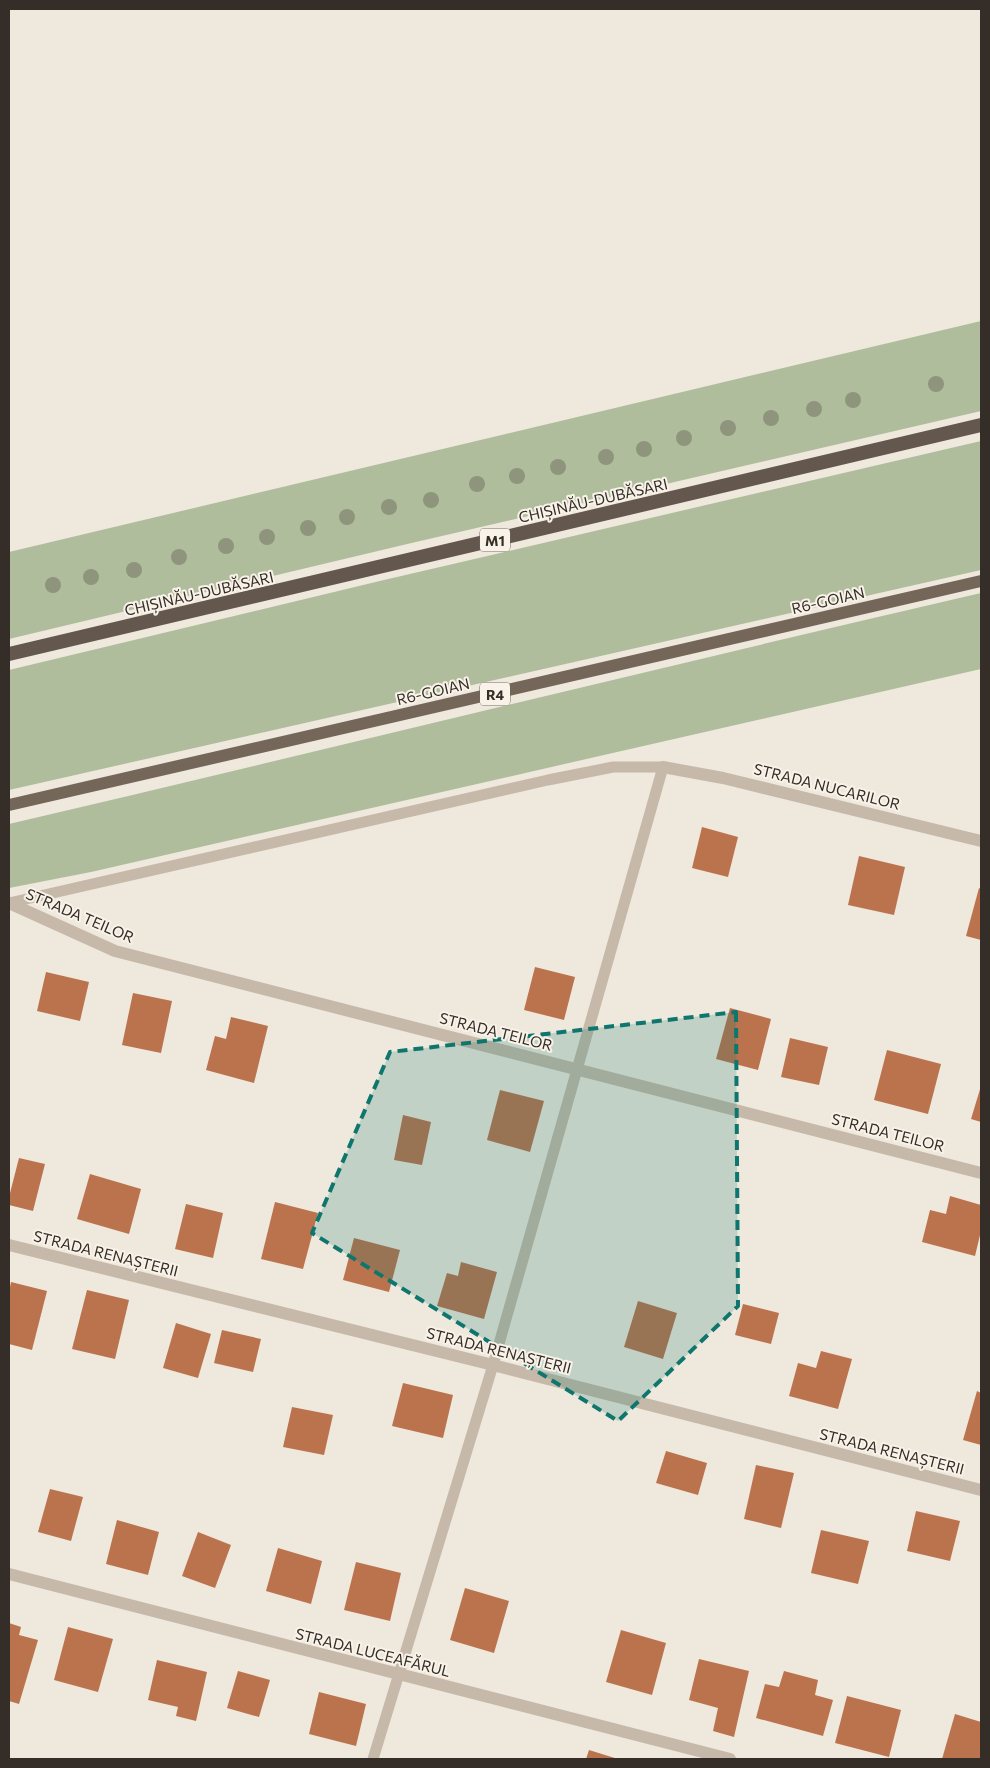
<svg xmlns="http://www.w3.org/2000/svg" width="990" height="1768" viewBox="0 0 990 1768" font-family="Commissioner,sans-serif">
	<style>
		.green { fill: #afbd9d }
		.building { fill: #bb734e }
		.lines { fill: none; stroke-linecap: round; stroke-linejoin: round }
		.service { stroke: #c6b9a9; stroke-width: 11 }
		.minor { stroke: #c6b9a9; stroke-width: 12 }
		.primary { stroke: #75665a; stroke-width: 12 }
		.trunk { stroke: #64574d; stroke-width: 14 }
		.tree { fill: #8f947c }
		.marked { fill: #0f766e; fill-opacity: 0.2; stroke: #0f766e; stroke-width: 4; stroke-dasharray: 10 6; stroke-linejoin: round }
		.labels { text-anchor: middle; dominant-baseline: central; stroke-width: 4; stroke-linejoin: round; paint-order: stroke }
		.shield { fill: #f8f2e8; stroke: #6f6862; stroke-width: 1 }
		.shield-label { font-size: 14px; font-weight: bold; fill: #342d28 }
		.street-label { font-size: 15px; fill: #342d28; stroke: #f8f2e8 }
	</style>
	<rect width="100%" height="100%" fill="#efe8dc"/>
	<!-- green -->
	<g class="green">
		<path d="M 981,321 L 981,411 L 403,545 L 9,639 L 9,552 Z"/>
		<path d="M 981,441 L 981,570 L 9,790 L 9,670 L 384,580 Z"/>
		<path d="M 981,593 L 981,669 L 91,872 L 9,888 L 9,824 C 333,748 657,668 981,593 Z"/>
	</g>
	<!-- building -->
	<g class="building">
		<path d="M 702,827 L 738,837 L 728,877 L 692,868 Z"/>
		<path d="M 859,856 L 905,867 L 894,915 L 848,905 Z"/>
		<path d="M 979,888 L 981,889 L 981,940 L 966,936 Z"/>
		<path d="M 535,967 L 575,977 L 564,1020 L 524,1010 Z"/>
		<path d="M 46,972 L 89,982 L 80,1021 L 37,1011 Z"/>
		<path d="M 133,993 L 172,1001 L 161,1053 L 122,1045 Z"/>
		<path d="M 730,1008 L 771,1019 L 758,1070 L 716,1059 Z"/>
		<path d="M 231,1017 L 268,1026 L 254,1083 L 206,1070 L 215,1036 L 226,1039 Z"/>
		<path d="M 790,1038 L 828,1047 L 819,1085 L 781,1077 Z"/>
		<path d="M 887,1050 L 941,1064 L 928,1114 L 874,1100 Z"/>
		<path d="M 981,1086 L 981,1122 L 971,1119 Z"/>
		<path d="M 500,1090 L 544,1101 L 530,1152 L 487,1140 Z"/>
		<path d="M 403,1115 L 431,1122 L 422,1165 L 394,1160 Z"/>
		<path d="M 19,1158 L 45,1164 L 33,1211 L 9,1205 L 9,1197 Z"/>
		<path d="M 90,1174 L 141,1189 L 129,1234 L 77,1219 Z"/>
		<path d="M 950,1196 L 981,1205 L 981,1231 L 975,1256 L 922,1242 L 930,1210 L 946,1214 Z"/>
		<path d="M 275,1202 L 318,1213 L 303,1269 L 261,1259 Z"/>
		<path d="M 186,1204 L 223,1213 L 213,1258 L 175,1249 Z"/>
		<path d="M 354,1238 L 400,1250 L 389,1292 L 343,1280 Z"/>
		<path d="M 461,1262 L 497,1272 L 484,1319 L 437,1306 L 447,1273 L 458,1276 Z"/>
		<path d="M 11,1282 L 47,1291 L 32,1350 L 9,1344 L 9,1292 Z"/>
		<path d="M 87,1290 L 129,1300 L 115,1359 L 72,1349 Z"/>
		<path d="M 638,1301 L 677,1313 L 663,1359 L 624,1347 Z"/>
		<path d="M 743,1304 L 779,1313 L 771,1344 L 735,1335 Z"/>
		<path d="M 176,1323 L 211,1334 L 198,1378 L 163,1368 Z"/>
		<path d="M 222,1330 L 261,1339 L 253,1372 L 214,1363 Z"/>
		<path d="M 821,1351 L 852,1359 L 838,1409 L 789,1396 L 798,1363 L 816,1368 Z"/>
		<path d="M 403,1383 L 453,1395 L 443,1438 L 392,1426 Z"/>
		<path d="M 977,1391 L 981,1393 L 981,1445 L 963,1440 Z"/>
		<path d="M 292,1407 L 333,1415 L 324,1455 L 283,1447 Z"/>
		<path d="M 666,1451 L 707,1463 L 698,1495 L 656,1483 Z"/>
		<path d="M 756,1465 L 794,1473 L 781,1528 L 744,1519 Z"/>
		<path d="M 50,1489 L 83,1497 L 71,1541 L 38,1532 Z"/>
		<path d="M 916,1511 L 960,1521 L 950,1561 L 907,1551 Z"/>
		<path d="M 117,1520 L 159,1532 L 148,1575 L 106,1564 Z"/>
		<path d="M 821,1530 L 869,1541 L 858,1584 L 811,1573 Z"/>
		<path d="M 198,1532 L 231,1545 L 215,1588 L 182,1576 Z"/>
		<path d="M 278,1548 L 322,1561 L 311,1604 L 266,1591 Z"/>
		<path d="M 356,1562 L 401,1573 L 390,1621 L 344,1610 Z"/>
		<path d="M 465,1588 L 509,1601 L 494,1653 L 450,1640 Z"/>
		<path d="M 9,1623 L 21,1627 L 19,1635 L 38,1640 L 19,1704 L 9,1701 Z"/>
		<path d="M 68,1627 L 113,1639 L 98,1692 L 54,1680 Z"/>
		<path d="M 621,1630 L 666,1643 L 652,1695 L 606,1682 Z"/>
		<path d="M 699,1659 L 749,1671 L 734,1737 L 713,1731 L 718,1708 L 689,1700 Z"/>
		<path d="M 157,1660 L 207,1672 L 196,1721 L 176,1716 L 178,1707 L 148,1700 Z"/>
		<path d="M 238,1671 L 270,1680 L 259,1717 L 227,1708 Z"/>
		<path d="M 784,1671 L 818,1680 L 815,1695 L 833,1700 L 823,1736 L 756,1718 L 765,1684 L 779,1687 Z"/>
		<path d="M 319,1692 L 366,1704 L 356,1746 L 309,1734 Z"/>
		<path d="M 847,1696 L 901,1710 L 889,1757 L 835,1743 Z"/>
		<path d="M 955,1714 L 981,1722 L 981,1759 L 942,1759 Z"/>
		<path d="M 589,1750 L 618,1759 L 586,1759 Z"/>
	</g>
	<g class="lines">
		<!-- service -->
		<path class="service" d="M 9,903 L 548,780 L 613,767 L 663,767 L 493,1365 L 373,1759"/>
		<!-- minor -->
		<g class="minor">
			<path d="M 663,767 L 723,778 L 981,841"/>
			<path d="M 9,903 L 115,951 L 981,1173"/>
			<path d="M 9,1245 L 493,1365 L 981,1490"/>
			<path d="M 9,1574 L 730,1759"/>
		</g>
		<!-- primary -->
		<path class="primary" d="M 9,805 L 981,581"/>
		<!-- trunk -->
		<path class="trunk" d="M 9,654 L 981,425"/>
	</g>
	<!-- trees -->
	<g class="tree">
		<circle cx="936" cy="384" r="8"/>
		<circle cx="853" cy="400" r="8"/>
		<circle cx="814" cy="409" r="8"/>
		<circle cx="771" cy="418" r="8"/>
		<circle cx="728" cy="428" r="8"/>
		<circle cx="684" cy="438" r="8"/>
		<circle cx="644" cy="449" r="8"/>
		<circle cx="606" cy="457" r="8"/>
		<circle cx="558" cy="467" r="8"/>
		<circle cx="517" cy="476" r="8"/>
		<circle cx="477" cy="484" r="8"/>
		<circle cx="431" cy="500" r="8"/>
		<circle cx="389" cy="507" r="8"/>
		<circle cx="347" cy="517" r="8"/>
		<circle cx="308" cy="528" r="8"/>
		<circle cx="267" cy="537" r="8"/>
		<circle cx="226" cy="546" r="8"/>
		<circle cx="179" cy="557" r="8"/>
		<circle cx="134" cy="570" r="8"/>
		<circle cx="91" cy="577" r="8"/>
		<circle cx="53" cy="585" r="8"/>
	</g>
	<!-- marked area -->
	<path class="marked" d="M 736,1012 L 738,1306 L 618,1421 L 312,1233 L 390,1052 Z"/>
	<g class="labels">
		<!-- shield labels -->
		<g class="shield">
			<rect x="480" y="528.5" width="30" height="23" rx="4"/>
			<rect x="480" y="682.5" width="30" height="23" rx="4"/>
		</g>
		<g class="shield-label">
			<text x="495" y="540">M1</text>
			<text x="495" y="694">R4</text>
		</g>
		<!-- street labels -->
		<g class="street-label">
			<text transform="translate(593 500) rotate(-13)">CHIȘINĂU-DUBĂSARI</text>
			<text transform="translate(199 593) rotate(-13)">CHIȘINĂU-DUBĂSARI</text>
			<text transform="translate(828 600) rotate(-13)">R6-GOIAN</text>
			<text transform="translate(433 691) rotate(-13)">R6-GOIAN</text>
			<text transform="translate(827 786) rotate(14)">STRADA NUCARILOR</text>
			<text transform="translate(80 915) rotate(23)">STRADA TEILOR</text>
			<text transform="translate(496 1031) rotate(14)">STRADA TEILOR</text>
			<text transform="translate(888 1132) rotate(14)">STRADA TEILOR</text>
			<text transform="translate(106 1253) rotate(14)">STRADA RENAȘTERII</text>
			<text transform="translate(499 1350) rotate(14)">STRADA RENAȘTERII</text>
			<text transform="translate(892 1451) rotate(14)">STRADA RENAȘTERII</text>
			<text transform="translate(373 1652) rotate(14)">STRADA LUCEAFĂRUL</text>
		</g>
	</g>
	<!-- border -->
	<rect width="990" height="1768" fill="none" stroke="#342d28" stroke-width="20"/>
</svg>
